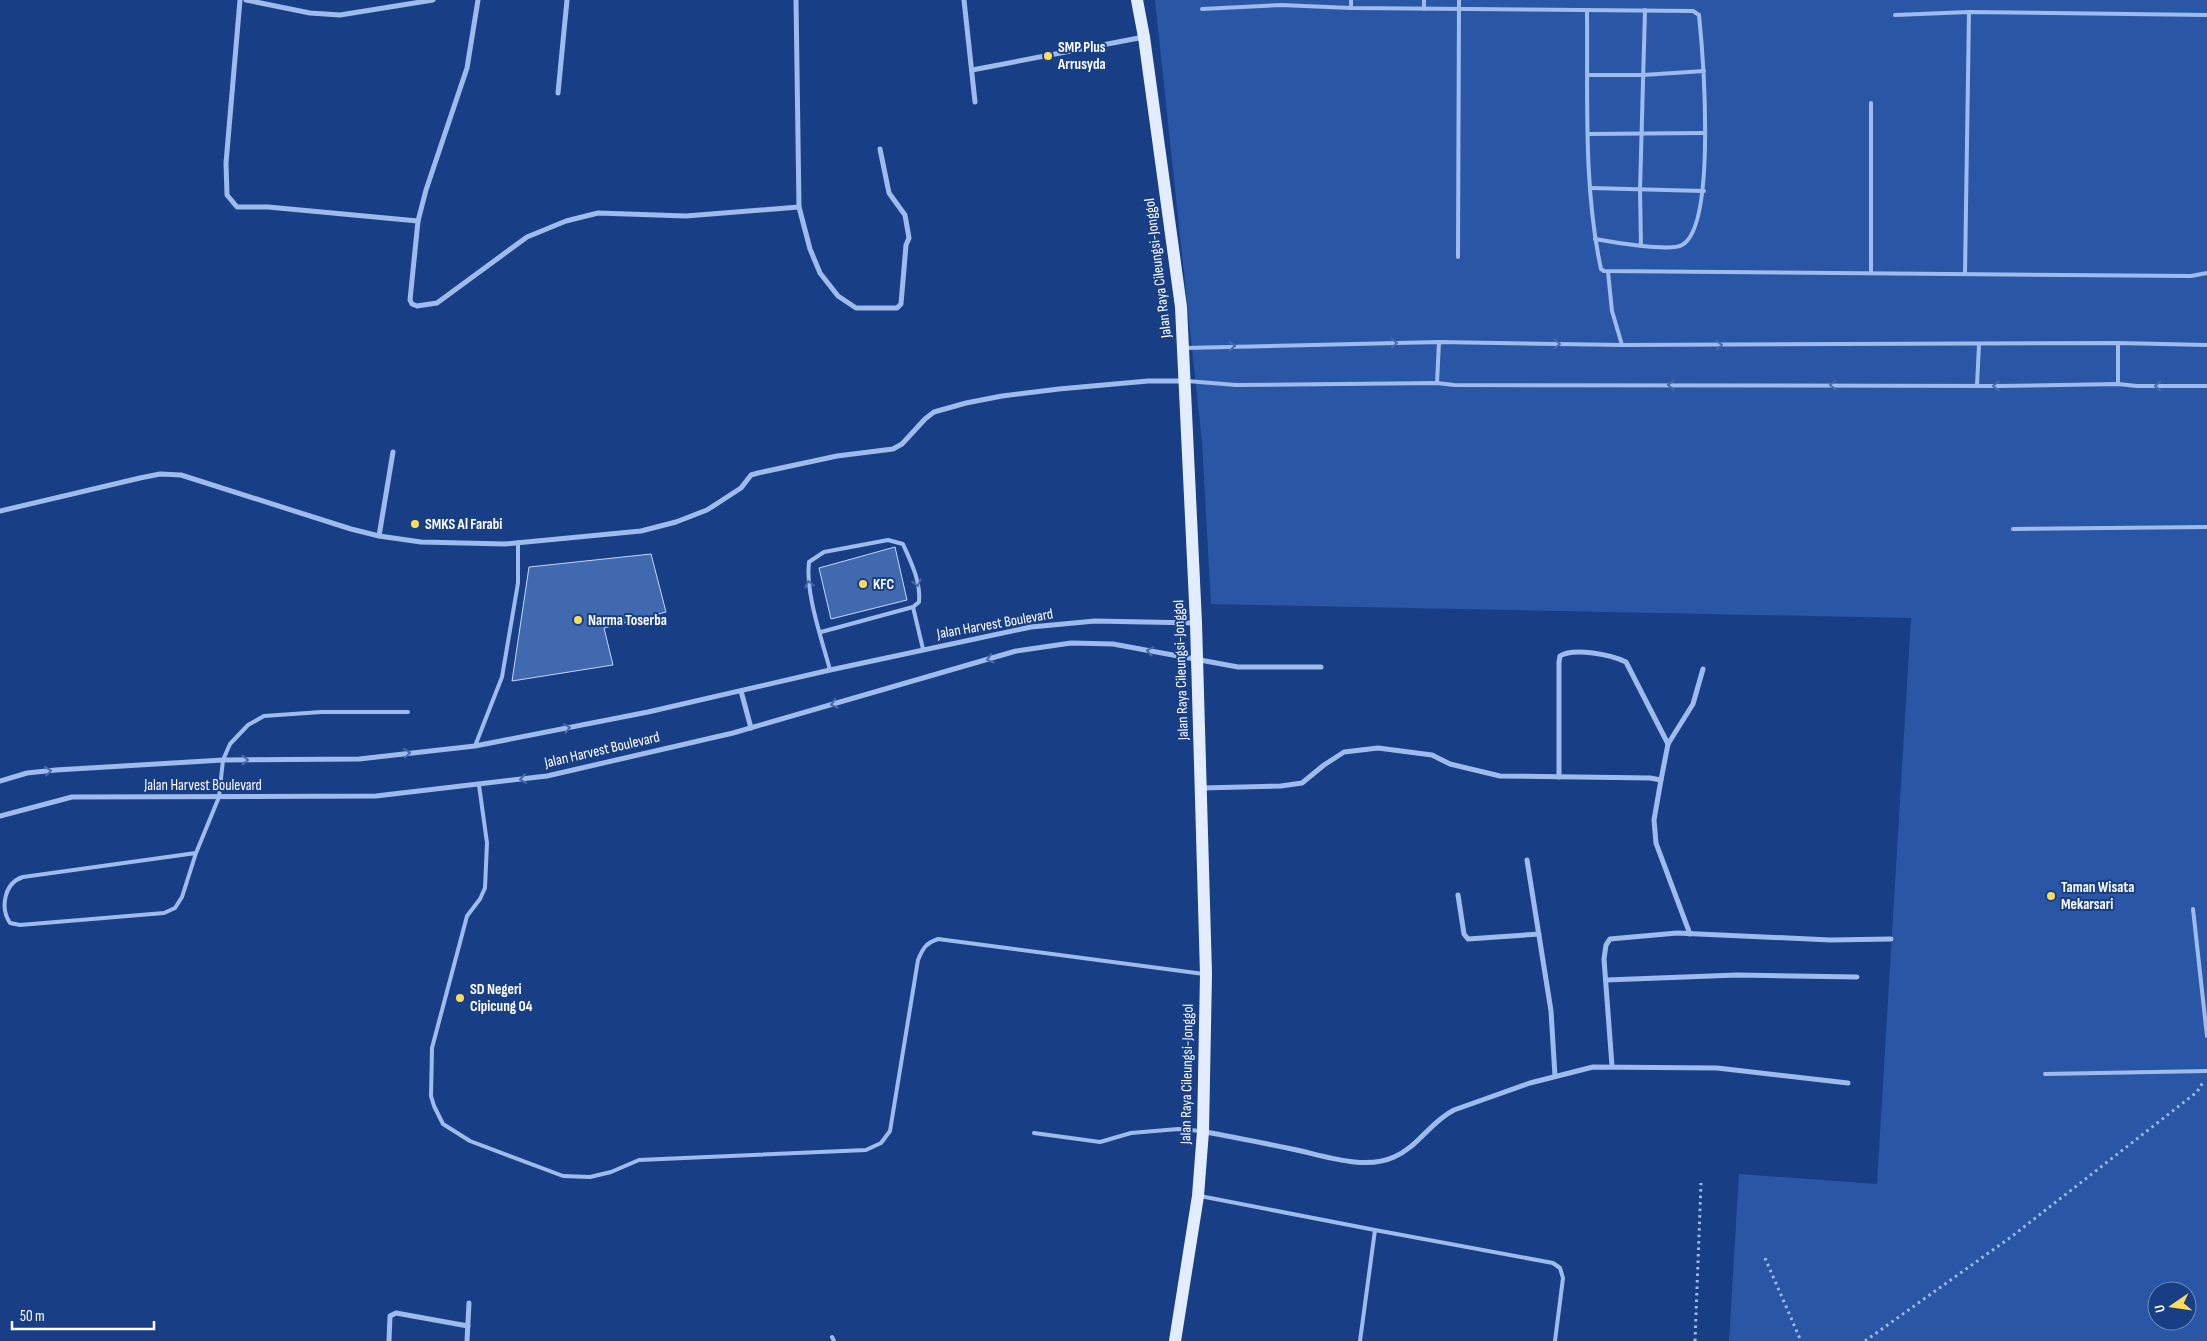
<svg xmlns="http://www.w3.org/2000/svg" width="2207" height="1341" viewBox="0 0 2207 1341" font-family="'Sofia Sans Condensed',sans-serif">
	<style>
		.green { fill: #2a57a5; fill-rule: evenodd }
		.building { fill: #4069b0; stroke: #c4d8f9 }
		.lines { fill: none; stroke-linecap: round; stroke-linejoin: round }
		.path { stroke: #9ebbed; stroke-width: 3; stroke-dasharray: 2.5 4; stroke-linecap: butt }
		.lane { stroke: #9ebbed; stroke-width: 4 }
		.street { stroke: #9ebbed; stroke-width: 5 }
		.primary { stroke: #e4ecff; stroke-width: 12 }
		.oneway { stroke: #476aaa }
		.poi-dot { fill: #ffdd5a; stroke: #183f86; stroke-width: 2 }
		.labels { text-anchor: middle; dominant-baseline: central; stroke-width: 4; stroke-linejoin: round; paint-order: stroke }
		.poi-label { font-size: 15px; font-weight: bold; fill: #fff; stroke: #183f86; text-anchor: start }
		.street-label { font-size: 15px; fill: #fff; stroke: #183f86 }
	</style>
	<rect width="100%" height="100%" fill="#183f86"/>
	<!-- green -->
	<path class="green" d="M 1155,0 L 2207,0 L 2207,1341 L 1729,1341 L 1739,1174 L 1877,1184 L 1911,618 L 1211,604 L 1202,442 ZM 2157,1291 L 2187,1291 L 2187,1321 L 2157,1321 Z"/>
	<!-- building -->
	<g class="building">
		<path d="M 895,547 L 907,600 L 831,619 L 819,568 Z"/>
		<path d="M 651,554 L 666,612 L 604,628 L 613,665 L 512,681 L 529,567 Z"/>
	</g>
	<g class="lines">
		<!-- path -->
		<g class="path">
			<path d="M 1765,1258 L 1801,1341"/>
			<path d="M 1695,1341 L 1701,1183"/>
			<path d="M 1865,1341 L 2011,1237 L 2197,1092 L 2203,1082"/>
		</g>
		<!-- lane -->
		<g class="lane">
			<path d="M 1351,8 L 1351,0"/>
			<path d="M 1202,9 L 1281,5 L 1351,8 L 1693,11 L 1699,15 C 1703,54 1717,226 1682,245 C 1670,252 1611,242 1595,239"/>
			<path d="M 1424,9 L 1424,0"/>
			<path d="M 1587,11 C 1588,97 1583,185 1601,269 L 1604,271 L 2191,276 L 2207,273"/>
			<path d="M 1895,15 L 1969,12 L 2207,15"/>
			<path d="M 1588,75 L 1643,75 L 1704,71"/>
			<path d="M 1588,134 L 1704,133"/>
			<path d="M 1590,188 L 1704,191"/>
			<path d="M 1641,246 L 1640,190 L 1645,10"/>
			<path d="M 1458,257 L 1459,0"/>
			<path d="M 1608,272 L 1612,311 L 1622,345"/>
			<path d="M 1871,273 L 1871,103"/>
			<path d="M 1965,274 L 1969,12"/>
			<path d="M 1185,348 L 1439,342 L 1622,345 L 2118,343 L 2207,345"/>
			<path d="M 1187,381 L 1236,385 L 1437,383 L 1454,385 L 1999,386 L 2118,384 L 2137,386 L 2207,386"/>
			<path d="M 1437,383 L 1439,342"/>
			<path d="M 2118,384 L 2118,343"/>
			<path d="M 1977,385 L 1979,345"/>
			<path d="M 2013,529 L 2207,527"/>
			<path d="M 913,607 L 923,649"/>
			<path d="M 821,632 L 913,607 L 919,602 C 921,582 911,562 903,544 L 888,540 L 824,552 L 809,562 C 805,592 822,640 830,670"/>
			<path d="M 475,746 L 502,677 L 518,583 L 518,542"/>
			<path d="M 479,785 L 487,843 L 485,888 L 480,899 L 467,916 L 432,1048 L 431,1096 L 434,1106 L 443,1124 L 470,1141 L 563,1176 L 590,1177 L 611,1172 L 639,1160 L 866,1150 L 881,1143 L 890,1131 L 918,960 C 923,948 926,943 938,939 L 1204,974"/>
			<path d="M 196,853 L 23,877 C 4,883 0,908 10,923 L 20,925 L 164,913 L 175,908 L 182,897 L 196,853 L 219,797 L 223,760 L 230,744 L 248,725 L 264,716 L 321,712 L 408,712"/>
			<path d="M 2193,909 L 2207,1036"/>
			<path d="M 2045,1074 L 2207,1071"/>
			<path d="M 1034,1133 L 1100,1142 L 1131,1133 L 1178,1129 L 1201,1131"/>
			<path d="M 1200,1196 L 1375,1230 L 1360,1341"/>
			<path d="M 1375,1230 L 1553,1263 L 1560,1268 L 1563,1278 L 1555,1341"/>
			<path d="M 832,1337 L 834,1341"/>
		</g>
		<!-- street -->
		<g class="street">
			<path d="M 240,0 L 226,163 L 227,195 L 237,207 L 268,207 L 418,221"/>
			<path d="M 246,0 L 310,13 L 340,15 L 433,0"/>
			<path d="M 478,0 L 467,68 L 426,190 L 418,221 L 410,300 L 412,304 L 417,306 L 437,303 L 527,237 L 566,221 L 598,213 L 686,216 L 799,207"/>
			<path d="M 796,0 L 799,207 L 810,249 L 820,273 L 838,296 L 856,308 L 897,308 L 901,304 L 906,245 L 909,238 L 905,215 L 889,193 L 880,149"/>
			<path d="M 964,0 L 975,102"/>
			<path d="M 972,70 L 1144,37"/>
			<path d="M 558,93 L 567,0"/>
			<path d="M 0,511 L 140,478 L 160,474 L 181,475 L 351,529 L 379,536 L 421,542 L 505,544 L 641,531 L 676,522 L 707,510 L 741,488 L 751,475 L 758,473 L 837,456 L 893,449 L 902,444 L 925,419 L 934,412 L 966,403 L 1002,396 L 1059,389 L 1148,381 L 1184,381"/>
			<path d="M 379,536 L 393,452"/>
			<path d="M 741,691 L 751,728"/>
			<path d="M 1559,777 L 1559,662 L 1560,656 C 1574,647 1612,655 1626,662 L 1668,744"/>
			<path d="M 1661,780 L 1654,820 L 1656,843 L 1690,934"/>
			<path d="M 0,781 L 27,773 L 56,770 L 223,760 L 359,759 L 475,746 L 648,712 L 830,670 L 1031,627 L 1095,621 L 1196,623"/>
			<path d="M 1202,788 L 1281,786 L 1302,783 L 1324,765 L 1344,752 L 1378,748 L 1432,755 L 1450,764 L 1500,776 L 1650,778 L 1661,780 L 1668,744 L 1693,704 L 1703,669"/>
			<path d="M 0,816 L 72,797 L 376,796 L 547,776 L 733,733 L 1016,651 L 1071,643 L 1113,644 L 1238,667 L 1321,667"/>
			<path d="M 1527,860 L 1551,1011 L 1555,1076"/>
			<path d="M 1458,895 L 1464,934 L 1468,939 L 1539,934"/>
			<path d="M 1606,980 L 1737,975 L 1857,977"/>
			<path d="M 1612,1066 L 1604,959 L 1606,945 L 1610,939 L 1677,933 L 1830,940 L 1891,939"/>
			<path d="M 1205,1132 C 1234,1137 1263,1143 1292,1149 C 1322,1155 1364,1171 1394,1157 C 1418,1147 1430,1122 1454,1110 L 1530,1083 L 1593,1067 L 1717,1068 L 1848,1083"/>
			<path d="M 389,1341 L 390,1316 L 396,1313 L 468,1326"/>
			<path d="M 467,1341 L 469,1303"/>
		</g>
		<!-- primary -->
		<path class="primary" d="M 1137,0 L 1144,37 L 1181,307 L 1196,623 L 1206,974 L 1203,1131 L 1198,1196 L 1175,1341"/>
	</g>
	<!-- one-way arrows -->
	<defs><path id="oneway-chevron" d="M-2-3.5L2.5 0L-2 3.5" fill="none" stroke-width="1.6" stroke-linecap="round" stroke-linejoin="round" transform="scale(1.25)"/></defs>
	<g class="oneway">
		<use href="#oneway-chevron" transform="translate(1394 343) rotate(-1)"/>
		<use href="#oneway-chevron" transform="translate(1557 344) rotate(1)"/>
		<use href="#oneway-chevron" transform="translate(1719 345)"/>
		<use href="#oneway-chevron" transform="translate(1232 346) rotate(-2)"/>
		<use href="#oneway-chevron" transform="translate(1671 385) rotate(180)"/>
		<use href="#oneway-chevron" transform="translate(1833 385) rotate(180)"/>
		<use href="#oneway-chevron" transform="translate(1996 386) rotate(-180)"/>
		<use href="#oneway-chevron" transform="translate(2158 386) rotate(-180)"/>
		<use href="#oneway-chevron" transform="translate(917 583) rotate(76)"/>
		<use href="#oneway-chevron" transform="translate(809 584) rotate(-103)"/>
		<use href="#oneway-chevron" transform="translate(1150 651) rotate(-169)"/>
		<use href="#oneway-chevron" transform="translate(990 659) rotate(164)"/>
		<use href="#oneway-chevron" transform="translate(834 704) rotate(164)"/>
		<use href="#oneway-chevron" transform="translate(567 728) rotate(-11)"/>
		<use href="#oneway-chevron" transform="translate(407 753) rotate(-6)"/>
		<use href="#oneway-chevron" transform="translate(245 760)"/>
		<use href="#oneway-chevron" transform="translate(48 771) rotate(-6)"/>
		<use href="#oneway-chevron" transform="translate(523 779) rotate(172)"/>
	</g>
	<!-- markers -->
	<g class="poi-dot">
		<circle cx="1048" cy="56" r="5"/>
		<circle cx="415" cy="524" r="5"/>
		<circle cx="863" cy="584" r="5"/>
		<circle cx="578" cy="620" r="5"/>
		<circle cx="2051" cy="896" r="5"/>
		<circle cx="460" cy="998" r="5"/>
	</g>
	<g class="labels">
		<!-- poi labels -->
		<g class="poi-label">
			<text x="1058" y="47">SMP Plus<tspan x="1058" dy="17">Arrusyda</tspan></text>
			<text x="425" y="524">SMKS Al Farabi</text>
			<text x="873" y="584">KFC</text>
			<text x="588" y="620">Narma Toserba</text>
			<text x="2061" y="887">Taman Wisata<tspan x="2061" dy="17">Mekarsari</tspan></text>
			<text x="470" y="989">SD Negeri<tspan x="470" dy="17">Cipicung 04</tspan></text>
		</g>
		<!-- street labels -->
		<g class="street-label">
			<text transform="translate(1158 268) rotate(-97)">Jalan Raya Cileungsi-Jonggol</text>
			<text transform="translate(995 624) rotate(-10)">Jalan Harvest Boulevard</text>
			<text transform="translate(1181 670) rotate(-92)">Jalan Raya Cileungsi-Jonggol</text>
			<text transform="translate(602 750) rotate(-13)">Jalan Harvest Boulevard</text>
			<text x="203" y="785">Jalan Harvest Boulevard</text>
			<text transform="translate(1187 1074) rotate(-89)">Jalan Raya Cileungsi-Jonggol</text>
		</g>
	</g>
	<!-- north arrow -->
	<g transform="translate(2172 1306) rotate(257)"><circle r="24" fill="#183f86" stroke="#748cb6"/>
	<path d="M0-4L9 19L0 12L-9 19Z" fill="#ffdd5a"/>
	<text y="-8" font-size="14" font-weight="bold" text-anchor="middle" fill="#ffffff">U</text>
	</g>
	<!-- scale -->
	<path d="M12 1321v8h142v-8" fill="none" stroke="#ffffff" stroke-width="2.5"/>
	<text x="20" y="1321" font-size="15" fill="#ffffff" stroke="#183f86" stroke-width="4" paint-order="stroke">50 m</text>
</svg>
